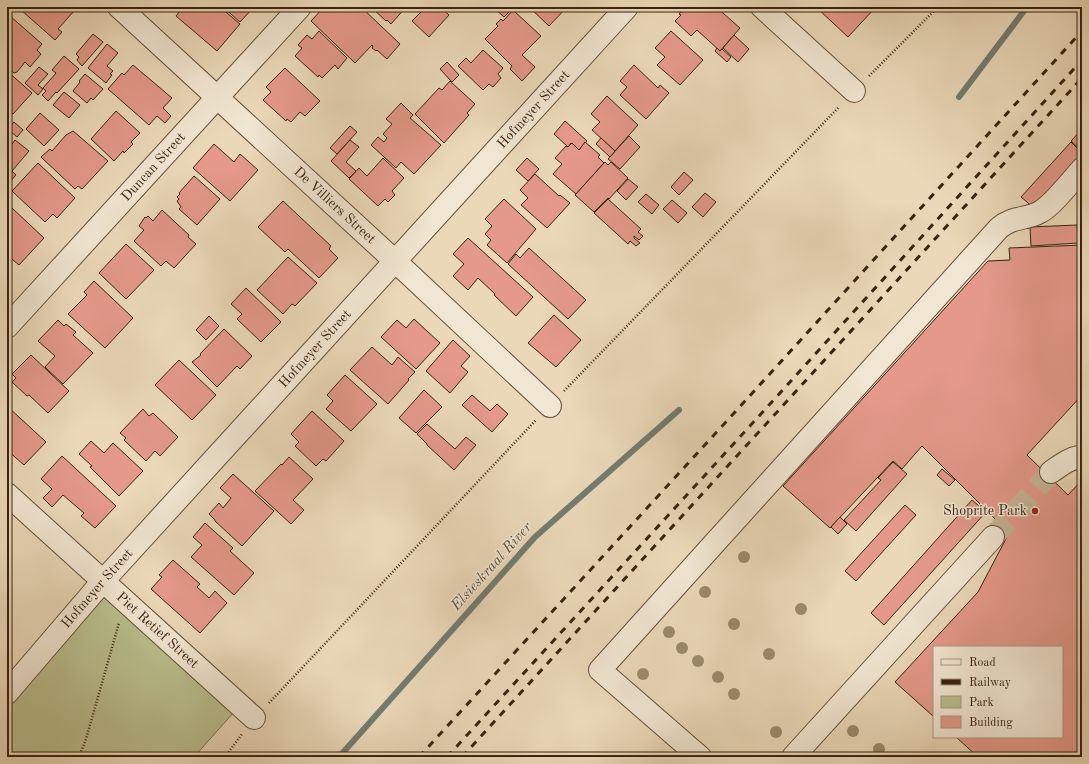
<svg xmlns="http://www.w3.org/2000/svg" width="1089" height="764" viewBox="0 0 1089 764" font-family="'Old Standard TT',serif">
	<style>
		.green { fill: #babe8d; stroke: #79704e }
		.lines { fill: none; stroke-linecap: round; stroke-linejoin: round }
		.stream { stroke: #727d70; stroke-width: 6 }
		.building { fill: #e4998a; stroke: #38230f }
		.minor-tunnel { stroke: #c6b496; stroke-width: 22; stroke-dasharray: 22 11; stroke-linecap: butt }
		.minor-casing { stroke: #645039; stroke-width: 24 }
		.path { stroke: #38230f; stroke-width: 2.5; stroke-dasharray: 1 2; stroke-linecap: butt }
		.minor { stroke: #f1e6d1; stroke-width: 22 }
		.rail { stroke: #38230f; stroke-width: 3; stroke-dasharray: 7 7; stroke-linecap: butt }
		.tree { fill: #9a8a6c }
		.poi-dot { fill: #8f2418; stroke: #f1e6d1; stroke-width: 1.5 }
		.labels { text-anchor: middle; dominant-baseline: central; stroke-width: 3; stroke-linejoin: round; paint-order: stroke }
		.street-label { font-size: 14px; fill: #38230f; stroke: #f1e6d1 }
		.poi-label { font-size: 14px; fill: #38230f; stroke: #f1e6d1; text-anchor: end }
		.water-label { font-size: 15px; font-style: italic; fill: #555040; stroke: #f1e6d1 }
	</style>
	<rect width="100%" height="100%" fill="#ead8b8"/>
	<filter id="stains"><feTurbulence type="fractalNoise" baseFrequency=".005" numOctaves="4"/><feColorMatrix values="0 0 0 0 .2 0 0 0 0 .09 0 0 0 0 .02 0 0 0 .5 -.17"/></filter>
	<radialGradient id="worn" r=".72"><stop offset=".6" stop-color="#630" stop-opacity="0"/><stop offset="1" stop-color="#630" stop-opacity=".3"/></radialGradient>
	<!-- green -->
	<path class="green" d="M 105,595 L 234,712 L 194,757 L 7,757 L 7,706 Z"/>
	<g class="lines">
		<!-- stream -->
		<g class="stream">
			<path d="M 959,97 L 1027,7"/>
			<path d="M 339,757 L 535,537 L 679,410"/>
		</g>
	</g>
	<!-- building -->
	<g class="building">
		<path d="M 24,7 L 69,7 L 74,11 L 58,29 L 62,32 L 55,40 L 21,10 Z"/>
		<path d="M 183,7 L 220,7 L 240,24 L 217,51 L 176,16 Z"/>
		<path d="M 223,7 L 254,7 L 240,22 Z"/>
		<path d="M 324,7 L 361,7 L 400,44 L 387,59 L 377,50 L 376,51 L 372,48 L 373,46 L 372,45 L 355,63 L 311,21 Z"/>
		<path d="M 371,7 L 406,7 L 391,24 L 387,20 L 386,21 Z"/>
		<path d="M 426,7 L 440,7 L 449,15 L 429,37 L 412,21 Z"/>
		<path d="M 493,7 L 509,7 L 512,9 L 504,17 Z"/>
		<path d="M 529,7 L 567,7 L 549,26 Z"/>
		<path d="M 685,7 L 716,7 L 740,28 L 720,51 L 697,30 L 691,36 L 675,21 L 681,15 L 679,14 Z"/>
		<path d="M 816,7 L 872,7 L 874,9 L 848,37 Z"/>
		<path d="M 513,10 L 541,36 L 522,55 L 535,67 L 522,81 L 510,69 L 512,66 L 485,39 L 498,26 L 496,24 L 501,19 L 503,21 Z"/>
		<path d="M 10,16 L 42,44 L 37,50 L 41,54 L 30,67 L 25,62 L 17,72 L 14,73 L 9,69 L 11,68 L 7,65 L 7,19 Z"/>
		<path d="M 319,31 L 347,58 L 338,69 L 335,65 L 322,78 L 319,75 L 318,77 L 295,56 L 302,48 L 298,45 L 307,35 L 312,39 Z"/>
		<path d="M 671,31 L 703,60 L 680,85 L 657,65 L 665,57 L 655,48 Z"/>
		<path d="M 93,34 L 103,42 L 82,66 L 77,60 L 79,57 L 76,54 Z"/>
		<path d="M 734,35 L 749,49 L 738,62 L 723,48 Z"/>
		<path d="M 107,44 L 118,53 L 107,66 L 113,71 L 110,74 L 112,75 L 106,83 L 88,68 Z"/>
		<path d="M 717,48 L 720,51 L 722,49 L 731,57 L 727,62 L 715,51 Z"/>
		<path d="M 483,50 L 503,68 L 498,74 L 501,78 L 493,87 L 489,84 L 483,90 L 458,66 L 466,58 L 471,63 Z"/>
		<path d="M 64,56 L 79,69 L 57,93 L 56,92 L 48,101 L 42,95 L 46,91 L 43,88 L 56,73 L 52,70 Z"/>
		<path d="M 447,62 L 459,75 L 452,82 L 440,69 Z"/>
		<path d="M 133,65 L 172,98 L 163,108 L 171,116 L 165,123 L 157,116 L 149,125 L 108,89 L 122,73 L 124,75 Z"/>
		<path d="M 634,65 L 658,88 L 660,85 L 669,93 L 646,119 L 620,95 L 627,87 L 620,81 Z"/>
		<path d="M 39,67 L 48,74 L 38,85 L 43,89 L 38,95 L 25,83 Z"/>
		<path d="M 285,68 L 320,101 L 305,116 L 300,112 L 291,122 L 287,119 L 286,121 L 263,100 L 271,92 L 266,87 Z"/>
		<path d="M 7,71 L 32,93 L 13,114 L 9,111 L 7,113 Z"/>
		<path d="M 85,74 L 103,89 L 93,100 L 91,98 L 87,103 L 73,91 L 80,82 L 79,81 Z"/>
		<path d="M 450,81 L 475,104 L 467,113 L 469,115 L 444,143 L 415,114 L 439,88 L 442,90 Z"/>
		<path d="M 64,92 L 80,105 L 69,118 L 53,105 Z"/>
		<path d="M 607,96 L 638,125 L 615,151 L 592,130 L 600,122 L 591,114 Z"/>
		<path d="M 401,103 L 413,115 L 410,118 L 441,145 L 414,174 L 401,162 L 396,168 L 371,145 L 378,137 L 384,142 L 387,138 L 383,134 L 392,124 L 386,119 Z"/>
		<path d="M 116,111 L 140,133 L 131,142 L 133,144 L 124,153 L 123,151 L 114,161 L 91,139 Z"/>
		<path d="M 40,113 L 59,130 L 44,146 L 26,129 Z"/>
		<path d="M 565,121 L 587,141 L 579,150 L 571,143 L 568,147 L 554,134 Z"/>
		<path d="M 14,122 L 23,130 L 17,137 L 8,129 Z"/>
		<path d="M 350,126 L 357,132 L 337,154 L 330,148 Z"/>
		<path d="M 1082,129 L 1082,151 L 1071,141 Z"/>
		<path d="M 73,131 L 108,161 L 82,189 L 78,186 L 75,189 L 41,157 L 50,149 L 52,151 L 66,135 Z"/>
		<path d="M 629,136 L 640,147 L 620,169 L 608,159 Z"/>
		<path d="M 601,138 L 615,151 L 610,157 L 596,144 Z"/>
		<path d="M 15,140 L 29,151 L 12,171 L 16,175 L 7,185 L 7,154 L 11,149 L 9,148 Z"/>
		<path d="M 350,140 L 359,147 L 346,162 L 356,171 L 349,178 L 331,161 Z"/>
		<path d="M 585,142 L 600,155 L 598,157 L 604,163 L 576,194 L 553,174 L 562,164 L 555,158 L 566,146 L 568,147 L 572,143 L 579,150 Z"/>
		<path d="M 1071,142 L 1082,153 L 1082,155 L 1034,208 L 1021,197 Z"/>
		<path d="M 214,144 L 234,162 L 240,154 L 258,170 L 230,201 L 193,168 Z"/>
		<path d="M 383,158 L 404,178 L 392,191 L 395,195 L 388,202 L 385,199 L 378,206 L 349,179 L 359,168 L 367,176 Z"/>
		<path d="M 527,158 L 539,169 L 528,181 L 516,170 Z"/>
		<path d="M 605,162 L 608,165 L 611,162 L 628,178 L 609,199 L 608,198 L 594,212 L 575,195 Z"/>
		<path d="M 38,163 L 75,198 L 57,218 L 53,214 L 45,222 L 12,191 Z"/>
		<path d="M 684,172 L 693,180 L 679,195 L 671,187 Z"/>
		<path d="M 535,174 L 559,196 L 560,195 L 570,203 L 547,228 L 521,205 L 528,198 L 520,190 Z"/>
		<path d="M 194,176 L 220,199 L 197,225 L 179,209 L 181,207 L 177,201 L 179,199 L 177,197 L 180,194 L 179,193 Z"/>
		<path d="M 628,179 L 638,187 L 626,200 L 617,191 Z"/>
		<path d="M 705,193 L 716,202 L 703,217 L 692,207 Z"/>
		<path d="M 646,194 L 659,205 L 652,214 L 638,202 Z"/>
		<path d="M 504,199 L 536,229 L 507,263 L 487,245 L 491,240 L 485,234 L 492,226 L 485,219 Z"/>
		<path d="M 608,199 L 641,229 L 638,232 L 643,236 L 639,240 L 634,236 L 634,238 L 640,243 L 636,246 L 630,241 L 628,244 L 594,213 Z"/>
		<path d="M 672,200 L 687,213 L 678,223 L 663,209 Z"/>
		<path d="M 283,201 L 331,246 L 329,249 L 338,258 L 319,278 L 288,249 L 285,252 L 258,227 Z"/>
		<path d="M 12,208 L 44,238 L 19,265 L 7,255 L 7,213 Z"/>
		<path d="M 162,210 L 189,235 L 188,237 L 196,244 L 174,268 L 166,261 L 161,266 L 134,241 L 144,230 L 139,226 L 145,217 L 146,218 L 148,216 L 153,221 Z"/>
		<path d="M 1077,225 L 1078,243 L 1031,246 L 1030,227 Z"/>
		<path d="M 468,238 L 533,297 L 516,316 L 494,295 L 495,294 L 478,278 L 468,290 L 453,276 L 464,264 L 453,254 Z"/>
		<path d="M 126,244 L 154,270 L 126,299 L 99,273 Z"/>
		<path d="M 1082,245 L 1082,395 L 1027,455 L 1068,495 L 1082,480 L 1082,757 L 978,757 L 956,737 L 1062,737 L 1062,647 L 934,647 L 934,717 L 895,682 L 978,592 L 1009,533 L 922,446 L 902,469 L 893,461 L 830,528 L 783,486 L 988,261 L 1010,260 L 1009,248 Z"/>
		<path d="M 529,248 L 586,300 L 568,319 L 508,264 L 516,254 L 520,258 Z"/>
		<path d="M 288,257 L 317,283 L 295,306 L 292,304 L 283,314 L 257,290 Z"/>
		<path d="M 94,281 L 133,318 L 105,348 L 68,314 L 87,295 L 84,292 Z"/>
		<path d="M 246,288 L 281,322 L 261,342 L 237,319 L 242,314 L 231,304 Z"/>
		<path d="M 554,315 L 581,340 L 556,367 L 528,343 Z"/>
		<path d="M 209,316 L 219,326 L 206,340 L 196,330 Z"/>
		<path d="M 414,319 L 440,343 L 416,369 L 381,337 L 397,320 L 406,328 Z"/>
		<path d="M 58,320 L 64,326 L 66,324 L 76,332 L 73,335 L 93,353 L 63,384 L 46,368 L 45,367 L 55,356 L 38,341 Z"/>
		<path d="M 224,329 L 252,356 L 240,369 L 237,366 L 217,387 L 192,362 L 201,355 L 200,354 Z"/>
		<path d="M 453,340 L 470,356 L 461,366 L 468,372 L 450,393 L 426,371 Z"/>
		<path d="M 372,347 L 392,365 L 398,357 L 415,372 L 408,379 L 409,380 L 388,404 L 350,370 Z"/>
		<path d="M 31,355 L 69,391 L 48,413 L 29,395 L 27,396 L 12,382 L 16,378 L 12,374 Z"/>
		<path d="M 179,360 L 216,395 L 192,420 L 155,385 Z"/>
		<path d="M 345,375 L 377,404 L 351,431 L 326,409 L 333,401 L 327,395 Z"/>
		<path d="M 424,390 L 442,407 L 416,433 L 399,418 Z"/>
		<path d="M 472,395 L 490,411 L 497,404 L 508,414 L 492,432 L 462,405 Z"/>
		<path d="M 7,406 L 46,442 L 24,465 L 7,450 Z"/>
		<path d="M 143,409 L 149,416 L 153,413 L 178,437 L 160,456 L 155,451 L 146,461 L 124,440 L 126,438 L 120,433 Z"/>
		<path d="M 312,411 L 344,441 L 326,461 L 323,459 L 316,466 L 295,446 L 299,442 L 291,434 Z"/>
		<path d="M 427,424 L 455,449 L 466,437 L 476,445 L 454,470 L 427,445 L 427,444 L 417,434 Z"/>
		<path d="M 91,441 L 104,453 L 113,443 L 143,471 L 119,496 L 90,467 L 92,466 L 79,454 Z"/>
		<path d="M 62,456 L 116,506 L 95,528 L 81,516 L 84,513 L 63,495 L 52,507 L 43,498 L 52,489 L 41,479 Z"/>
		<path d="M 289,457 L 313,479 L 293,500 L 304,510 L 291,524 L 255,491 L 281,464 L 282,465 Z"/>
		<path d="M 893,462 L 907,474 L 856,531 L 844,520 L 881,480 L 878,478 Z"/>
		<path d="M 942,469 L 955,480 L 949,486 L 937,475 Z"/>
		<path d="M 233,474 L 274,511 L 242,546 L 215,521 L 215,520 L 209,514 L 219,503 L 223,508 L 231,498 L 220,488 Z"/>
		<path d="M 972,500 L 986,512 L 884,625 L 871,613 Z"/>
		<path d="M 905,505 L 916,515 L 856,581 L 845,571 Z"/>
		<path d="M 840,517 L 847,524 L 838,534 L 831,527 Z"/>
		<path d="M 205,523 L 233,548 L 230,551 L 254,573 L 234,595 L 191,557 L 202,545 L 193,537 Z"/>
		<path d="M 173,560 L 200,584 L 197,587 L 209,598 L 215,591 L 227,603 L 200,633 L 151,589 L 162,577 L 159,575 Z"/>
	</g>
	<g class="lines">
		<!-- minor-tunnel -->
		<path class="minor-tunnel" d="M 993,537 L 1051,472"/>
		<defs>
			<g id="minor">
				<path id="s1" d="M 119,7 L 395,261 L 550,406"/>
				<path d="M 762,7 L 854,91"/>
				<path id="s2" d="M 7,327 L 300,7"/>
				<path d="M 1051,472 C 1061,465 1070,458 1082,456"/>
				<path id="s3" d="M 7,494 L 254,718"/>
				<path id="s4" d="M 7,693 L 103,581 L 627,7"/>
				<path d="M 700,757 L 600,670 L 999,228 C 1013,216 1026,220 1040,212 C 1052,206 1072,180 1082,169"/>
				<path d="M 793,757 L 993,537"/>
			</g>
		</defs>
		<!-- minor casing -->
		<use href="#minor" class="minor-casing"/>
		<!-- path -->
		<g class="path">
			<path d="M 869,76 L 938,7"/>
			<path d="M 564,391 L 839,107"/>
			<path d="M 269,703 L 536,420"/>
			<path d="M 79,757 L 86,739 L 119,623"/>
			<path d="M 225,757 L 242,734"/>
		</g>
		<!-- minor -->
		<use href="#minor" class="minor"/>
		<!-- rail -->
		<g class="rail">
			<path d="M 419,757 L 746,400 L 1082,31"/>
			<path d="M 447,757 L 760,415 L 1082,60"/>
			<path d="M 462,757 L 1082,78"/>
		</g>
	</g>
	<!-- trees -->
	<g class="tree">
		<circle cx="744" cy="557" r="6"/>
		<circle cx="705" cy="592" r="6"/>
		<circle cx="801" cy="609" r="6"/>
		<circle cx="734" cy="624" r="6"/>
		<circle cx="669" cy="632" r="6"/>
		<circle cx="682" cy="648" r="6"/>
		<circle cx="769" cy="654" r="6"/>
		<circle cx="698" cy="661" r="6"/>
		<circle cx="643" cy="674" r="6"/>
		<circle cx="718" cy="677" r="6"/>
		<circle cx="734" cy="694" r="6"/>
		<circle cx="853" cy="731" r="6"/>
		<circle cx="776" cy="732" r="6"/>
		<circle cx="879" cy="749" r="6"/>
	</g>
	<!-- markers -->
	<circle class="poi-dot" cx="1035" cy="511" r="4"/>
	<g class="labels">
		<!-- street labels -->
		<g class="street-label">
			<text stroke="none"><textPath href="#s4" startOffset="786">Hofmeyer Street</textPath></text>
			<text stroke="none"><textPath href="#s2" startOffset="217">Duncan Street</textPath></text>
			<text stroke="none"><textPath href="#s1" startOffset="293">De Villiers Street</textPath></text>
			<text stroke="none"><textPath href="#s4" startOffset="462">Hofmeyer Street</textPath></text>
			<text stroke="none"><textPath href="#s4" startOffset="138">Hofmeyer Street</textPath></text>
			<text stroke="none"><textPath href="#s3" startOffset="203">Piet Retief Street</textPath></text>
		</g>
		<!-- poi labels -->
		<g class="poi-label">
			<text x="1027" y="511">Shoprite Park</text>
		</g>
		<!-- water labels -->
		<g class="water-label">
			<text transform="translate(492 567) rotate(-48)">Elsieskraal River</text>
		</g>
	</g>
	<!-- margin -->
	<rect width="1089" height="764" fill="none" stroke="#ead8b8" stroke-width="24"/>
	<rect x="8" y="8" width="1073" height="748" fill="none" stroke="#38230f" stroke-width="2"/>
	<rect x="12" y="12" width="1065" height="740" fill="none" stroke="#38230f"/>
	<!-- legend -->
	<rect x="933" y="646" width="130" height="92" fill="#f1e6d1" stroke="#a79883"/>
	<rect x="941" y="659" width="20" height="6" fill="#f1e6d1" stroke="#a79883"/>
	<text x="969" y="666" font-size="12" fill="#38230f">Road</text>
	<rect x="941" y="679" width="20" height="6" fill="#38230f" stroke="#a79883"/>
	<text x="969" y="686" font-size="12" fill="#38230f">Railway</text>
	<rect x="941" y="696" width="20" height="12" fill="#babe8d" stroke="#a79883"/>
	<text x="969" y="706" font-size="12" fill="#38230f">Park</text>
	<rect x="941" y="716" width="20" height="12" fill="#e4998a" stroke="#a79883"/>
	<text x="969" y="726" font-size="12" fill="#38230f">Building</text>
	<rect width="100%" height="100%" filter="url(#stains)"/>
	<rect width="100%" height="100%" fill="url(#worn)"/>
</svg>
